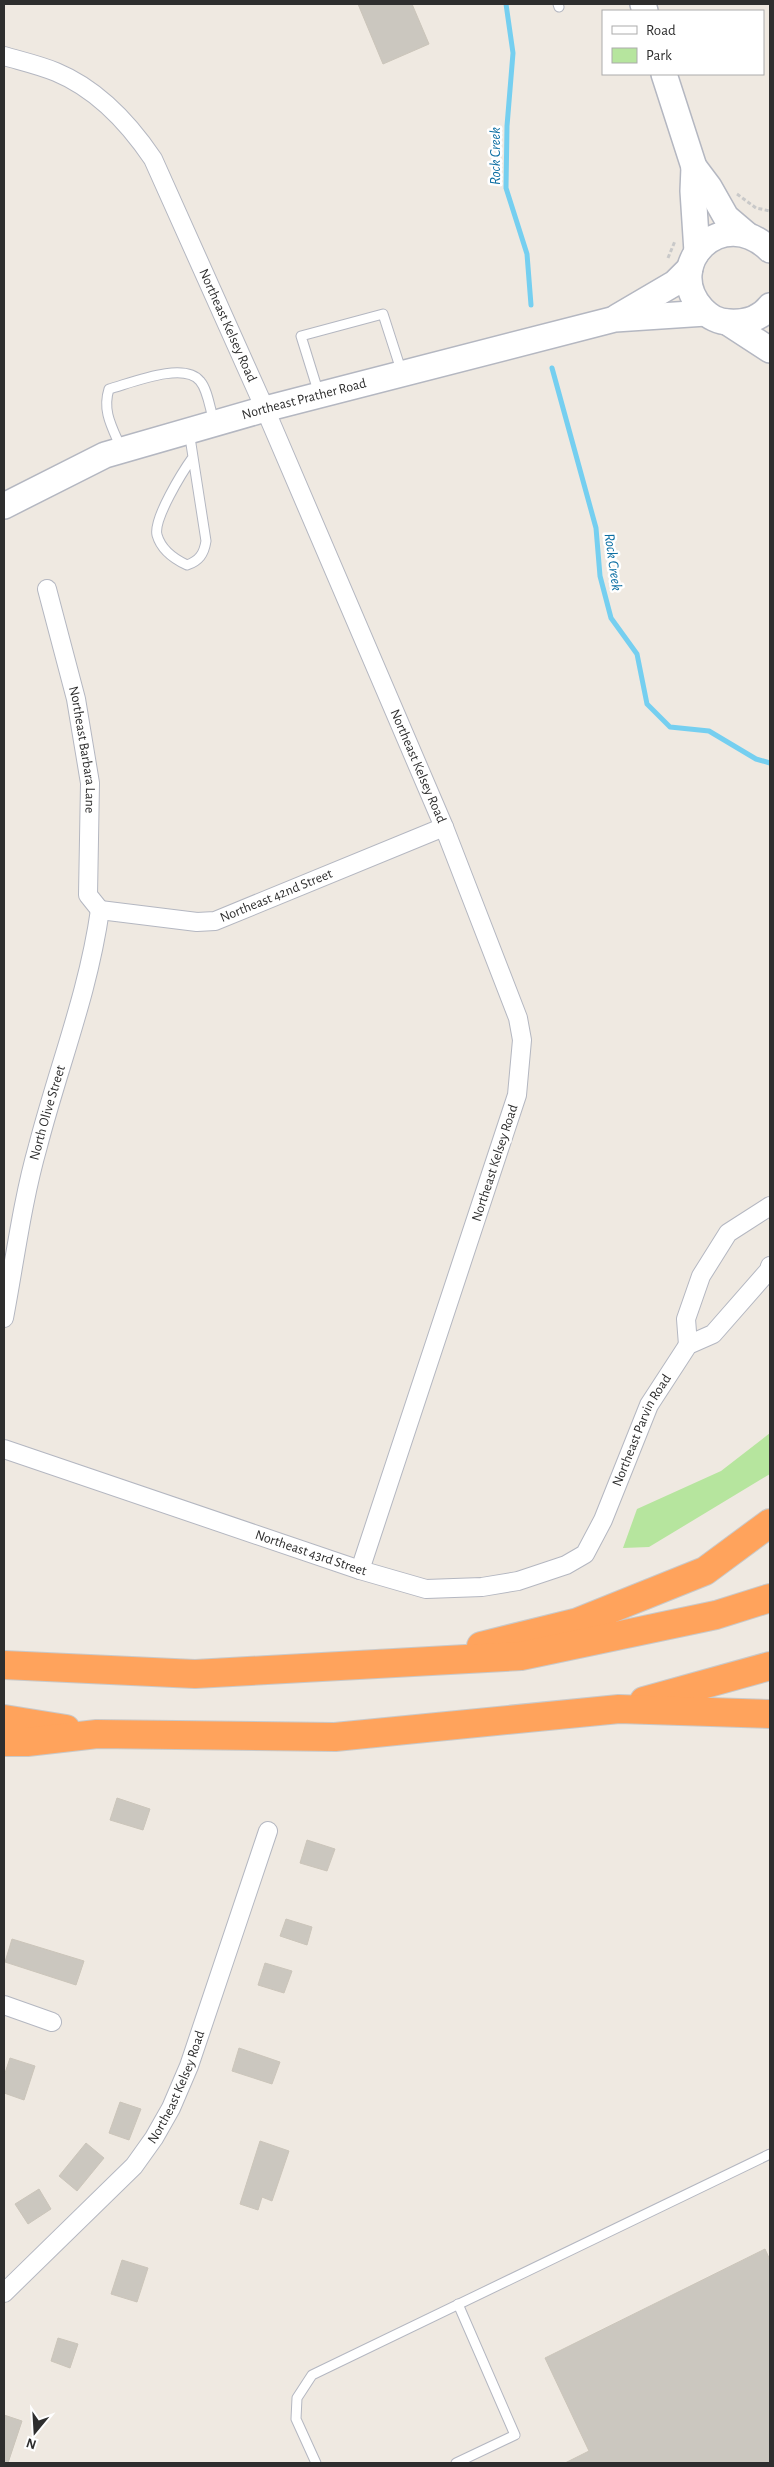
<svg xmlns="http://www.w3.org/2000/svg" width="774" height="2467" viewBox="0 0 774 2467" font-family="'Alegreya Sans',sans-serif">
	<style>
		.green { fill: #b6e59e }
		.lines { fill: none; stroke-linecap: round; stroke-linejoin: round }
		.stream { stroke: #75cff0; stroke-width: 5 }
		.building { fill: #cbc7bf; stroke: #cbc5ba }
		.service-casing { stroke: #b4b7c1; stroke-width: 11 }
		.minor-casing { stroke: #b4b7c1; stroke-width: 20 }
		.secondary-casing { stroke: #b4b7c1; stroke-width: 28 }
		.motorway-casing { stroke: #c9c9c9; stroke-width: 30 }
		.path { stroke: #c9c9c9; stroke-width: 3; stroke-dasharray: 4 2.5; stroke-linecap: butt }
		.service { stroke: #fff; stroke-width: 9 }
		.minor { stroke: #fff; stroke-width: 18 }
		.secondary { stroke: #fff; stroke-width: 25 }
		.motorway { stroke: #ffa35c; stroke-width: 28 }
		.labels { text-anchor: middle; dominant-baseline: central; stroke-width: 5; stroke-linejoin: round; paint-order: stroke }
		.street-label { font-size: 14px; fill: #2e2e2e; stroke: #fff }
		.water-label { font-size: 15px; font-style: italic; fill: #0d6fa3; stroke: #fff }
	</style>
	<rect width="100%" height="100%" fill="#efe9e1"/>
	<!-- green -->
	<path class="green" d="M 770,1433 L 770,1474 L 649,1547 L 623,1548 L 637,1509 L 721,1471 Z"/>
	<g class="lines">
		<!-- stream -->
		<g class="stream">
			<path d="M 506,4 L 513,53 L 507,126 L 506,188 L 527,254 L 531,305"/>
			<path d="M 552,368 L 596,528 L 600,576 L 611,618 L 637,654 L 647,704 L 670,727 L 709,731 L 756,759 L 770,763"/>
		</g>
	</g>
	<!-- building -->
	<g class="building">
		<path d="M 358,4 L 412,4 L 429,44 L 383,64 Z"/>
		<path d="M 117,1798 L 150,1809 L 143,1830 L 110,1820 Z"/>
		<path d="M 307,1840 L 335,1849 L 327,1871 L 300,1863 Z"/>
		<path d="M 286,1919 L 312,1927 L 307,1945 L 280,1936 Z"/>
		<path d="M 12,1939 L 84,1961 L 76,1985 L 5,1962 Z"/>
		<path d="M 265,1963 L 292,1971 L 284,1993 L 258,1985 Z"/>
		<path d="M 239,2048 L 280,2062 L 272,2084 L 232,2071 Z"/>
		<path d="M 10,2058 L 35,2066 L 24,2100 L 4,2093 L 4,2076 Z"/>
		<path d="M 120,2102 L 141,2109 L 129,2140 L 109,2133 Z"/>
		<path d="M 260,2141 L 289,2151 L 272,2201 L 262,2197 L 258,2210 L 240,2204 Z"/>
		<path d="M 86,2143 L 104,2158 L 77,2191 L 59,2176 Z"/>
		<path d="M 39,2189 L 51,2209 L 28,2224 L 15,2204 Z"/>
		<path d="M 765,2249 L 770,2260 L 770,2463 L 565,2463 L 589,2451 L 545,2358 Z"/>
		<path d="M 122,2260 L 148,2268 L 137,2302 L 111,2294 Z"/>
		<path d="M 58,2338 L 78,2344 L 70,2368 L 51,2361 Z"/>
		<path d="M 4,2415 L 22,2421 L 8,2463 L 4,2463 Z"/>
	</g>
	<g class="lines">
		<defs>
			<g id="service">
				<path d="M 558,4 L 559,7"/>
				<path d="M 319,394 L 301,336 L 383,314 L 402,373"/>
				<path d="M 189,431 L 206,541 C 204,554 199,561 187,565 C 174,559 161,549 157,535 C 153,519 183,471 193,457"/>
				<path d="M 121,448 C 112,427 102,411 109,389 C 131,383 184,361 200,381 C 208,390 210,410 214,421"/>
				<path d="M 316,2463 L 296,2419 L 297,2398 L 312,2375 L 770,2154"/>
				<path d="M 456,2463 L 515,2435 L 458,2304"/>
			</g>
			<g id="minor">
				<path id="s1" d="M 4,56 C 21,61 39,65 56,72 C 97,89 128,122 153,159 L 265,409 L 444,827 L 518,1018 L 522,1040 L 517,1095 L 360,1570"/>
				<path id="s2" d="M 47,589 L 76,699 L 90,783 L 88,895 L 100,910"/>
				<path id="s3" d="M 100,910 L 197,922 L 215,921 L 444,827"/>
				<path id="s4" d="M 4,1318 C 15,1260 22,1202 38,1146 C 59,1065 88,994 100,910"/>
				<path d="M 688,1345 L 686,1319 L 701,1276 L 728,1233 L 770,1206"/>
				<path id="s5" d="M 4,1449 L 360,1570 L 426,1589 L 482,1587 L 518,1581 L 566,1565 L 585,1554 L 603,1520 L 649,1405 L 688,1345 L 713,1334 L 769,1270 L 770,1266"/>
				<path d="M 4,2005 L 52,2022"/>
				<path id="s6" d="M 4,2293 L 134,2166 L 154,2138 L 171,2108 L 189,2066 L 268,1831"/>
			</g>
			<g id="secondary">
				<path d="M 643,4 L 645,11"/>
				<path d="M 664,74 L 694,167 L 709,187 L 726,217 L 746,234"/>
				<path d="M 694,167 L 693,191 L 697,252"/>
				<path d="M 770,250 C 722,203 662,265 702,309 C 709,317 719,322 729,322 C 745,323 760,319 770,306"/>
				<path d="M 617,317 L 675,283 L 690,268"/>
				<path d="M 727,322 L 770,350"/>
				<path id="s7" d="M 4,506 L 105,455 L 265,409 L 615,319 L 706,313"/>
			</g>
			<g id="motorway">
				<path d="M 481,1646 L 578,1622 L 705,1571 L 770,1523"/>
				<path d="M 4,1665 L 195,1674 L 521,1656 L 716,1615 L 770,1598"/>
				<path d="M 644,1701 L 770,1666"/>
				<path d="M 4,1719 L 66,1729"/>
				<path d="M 4,1742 L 27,1742 L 97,1734 L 335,1737 L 619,1709 L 770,1714"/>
			</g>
		</defs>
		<!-- service casing -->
		<use href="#service" class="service-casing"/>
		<!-- minor casing -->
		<use href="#minor" class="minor-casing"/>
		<!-- secondary casing -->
		<use href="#secondary" class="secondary-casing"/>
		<!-- motorway casing -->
		<use href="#motorway" class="motorway-casing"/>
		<!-- path -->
		<g class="path">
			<path d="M 737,194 L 756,208 L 770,211"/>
			<path d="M 668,258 L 675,241"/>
		</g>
		<!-- service -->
		<use href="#service" class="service"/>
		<!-- minor -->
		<use href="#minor" class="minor"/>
		<!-- secondary -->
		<use href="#secondary" class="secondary"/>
		<!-- motorway -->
		<use href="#motorway" class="motorway"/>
	</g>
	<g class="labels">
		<!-- street labels -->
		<g class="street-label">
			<text stroke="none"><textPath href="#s1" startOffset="369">Northeast Kelsey Road</textPath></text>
			<text stroke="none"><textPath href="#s7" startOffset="320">Northeast Prather Road</textPath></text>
			<text stroke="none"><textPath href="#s2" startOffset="165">Northeast Barbara Lane</textPath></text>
			<text stroke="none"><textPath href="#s1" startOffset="849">Northeast Kelsey Road</textPath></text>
			<text stroke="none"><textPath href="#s3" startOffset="182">Northeast 42nd Street</textPath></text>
			<text stroke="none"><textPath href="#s4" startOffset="210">North Olive Street</textPath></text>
			<text transform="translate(495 1163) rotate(-72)">Northeast Kelsey Road</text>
			<text stroke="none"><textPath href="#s5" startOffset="746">Northeast Parvin Road</textPath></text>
			<text stroke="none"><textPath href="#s5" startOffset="324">Northeast 43rd Street</textPath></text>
			<text stroke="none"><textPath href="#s6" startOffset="272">Northeast Kelsey Road</textPath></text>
		</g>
		<!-- water labels -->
		<g class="water-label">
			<text transform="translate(495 156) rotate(-90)">Rock Creek</text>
			<text transform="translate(613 562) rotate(82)">Rock Creek</text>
		</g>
	</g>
	<!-- border -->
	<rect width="774" height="2467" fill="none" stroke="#2e2e2e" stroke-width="10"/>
	<!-- legend -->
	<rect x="602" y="10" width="162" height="65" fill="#ffffff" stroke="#ababab"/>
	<rect x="612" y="26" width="25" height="8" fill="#ffffff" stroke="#ababab"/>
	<text x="646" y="35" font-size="15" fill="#2e2e2e">Road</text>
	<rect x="612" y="48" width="25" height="15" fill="#b6e59e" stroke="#ababab"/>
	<text x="646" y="60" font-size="15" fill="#2e2e2e">Park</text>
	<!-- north arrow -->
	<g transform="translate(35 2432) rotate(198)" stroke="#ffffff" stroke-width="4" paint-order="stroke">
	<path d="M0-4L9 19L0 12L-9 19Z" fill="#2e2e2e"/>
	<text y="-8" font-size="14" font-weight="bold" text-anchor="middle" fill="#2e2e2e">N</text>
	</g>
</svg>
